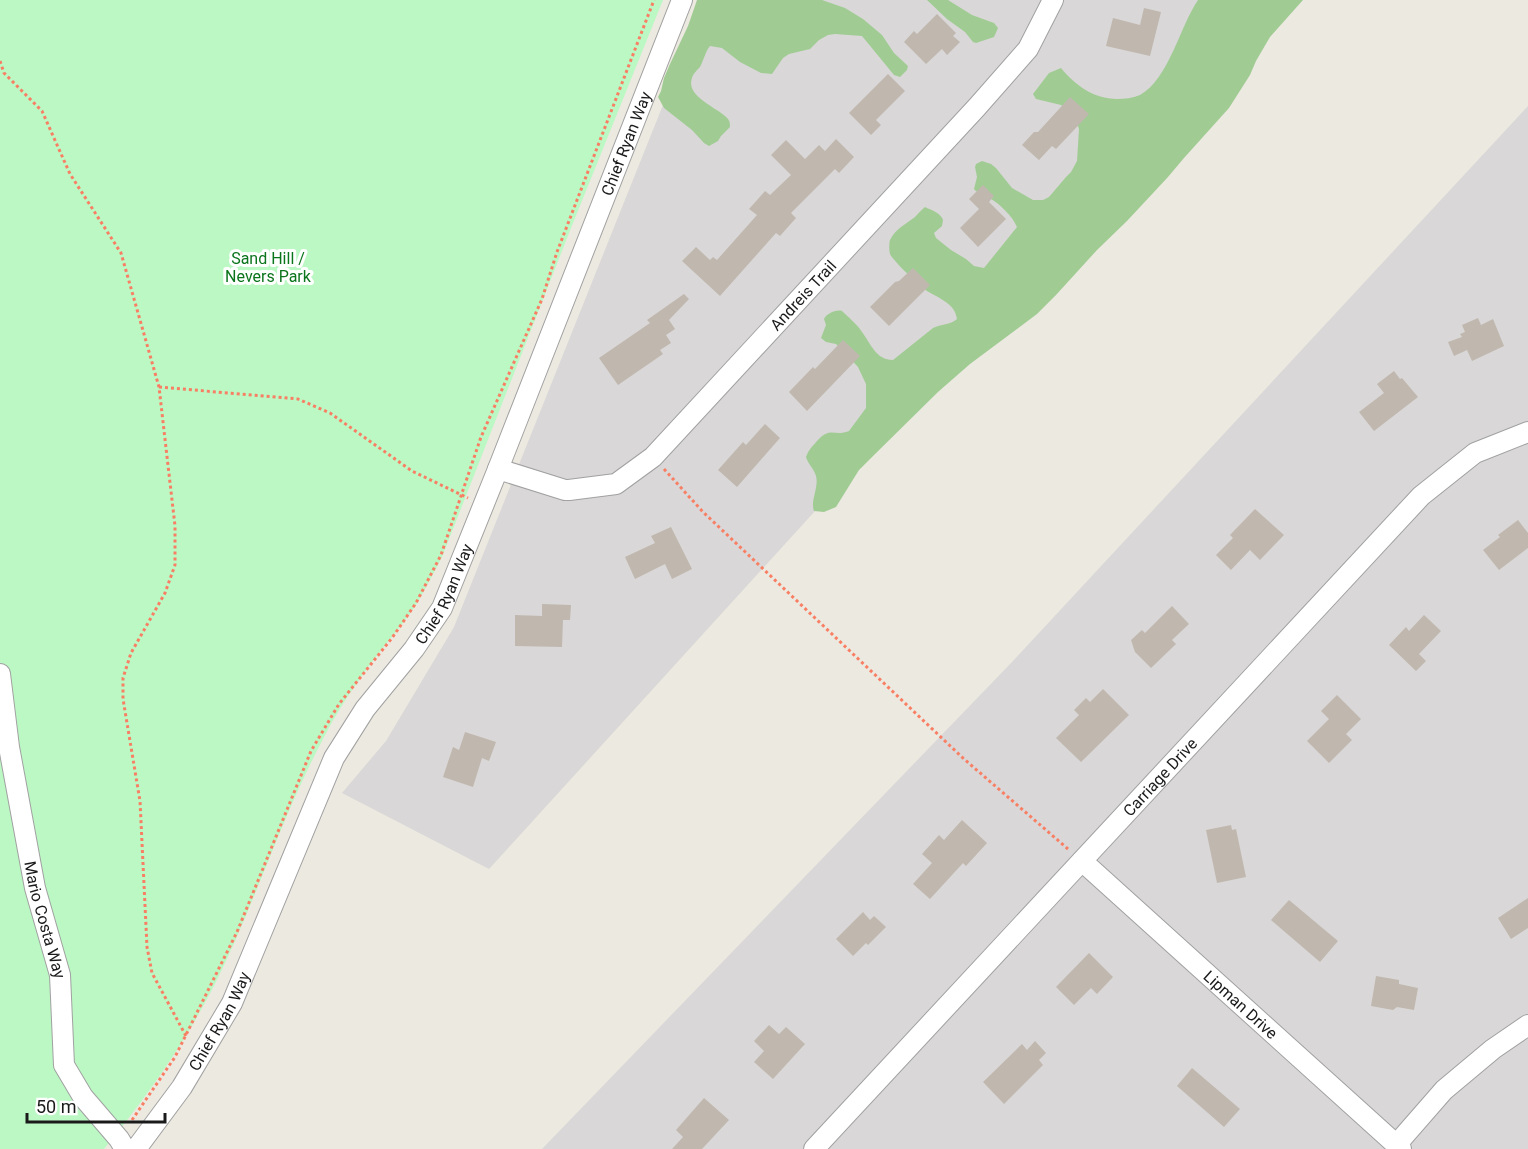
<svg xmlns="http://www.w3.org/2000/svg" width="1528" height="1149" viewBox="0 0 1528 1149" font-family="Roboto,sans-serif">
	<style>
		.residential { fill: #d9d7d7 }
		.forest { fill: #a0cc94 }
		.park { fill: #bbf8c4 }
		.building { fill: #c0b8af }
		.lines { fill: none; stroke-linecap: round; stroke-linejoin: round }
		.street-casing { stroke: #a1a1a1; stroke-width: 22 }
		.path { stroke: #f87f64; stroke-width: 3; stroke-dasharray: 3 3; stroke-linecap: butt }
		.street { stroke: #fff; stroke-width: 20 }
		.labels { text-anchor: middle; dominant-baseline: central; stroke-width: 6; stroke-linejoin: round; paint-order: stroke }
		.street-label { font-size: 16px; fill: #1a1a1a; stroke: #fff }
		.park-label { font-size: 16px; fill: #0b751c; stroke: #fff }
	</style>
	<rect width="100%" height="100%" fill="#ece9e0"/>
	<!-- residential -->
	<g class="residential">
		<path d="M 705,0 L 1271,0 L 1265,17 L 489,869 L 342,793 L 386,741 L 454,627 Z"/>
		<path d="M 1528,106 L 1528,1149 L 542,1149 L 1013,661 Z"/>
	</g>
	<!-- forest -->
	<g class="forest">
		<path d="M 697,0 L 822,0 L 845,8 L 863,19 L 882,35 L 894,53 L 908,66 L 907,70 L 900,77 L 894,75 L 862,36 L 835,34 L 828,35 L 819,40 L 810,49 L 789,54 L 783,58 L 772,74 L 761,73 L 740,62 L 722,48 L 710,46 C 705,52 704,60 700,67 C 697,70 693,74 692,78 C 685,97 719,108 728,119 C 730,122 730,123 730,127 L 721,136 L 718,141 L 709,146 L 704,143 L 692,130 L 664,108 L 658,97 L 661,91 L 664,78 L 670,64 L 688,26 Z"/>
		<path d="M 927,0 L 948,0 L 972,15 L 994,23 L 998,28 L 994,37 L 976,43 L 973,42 L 965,32 L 947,19 Z"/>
		<path d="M 1198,0 L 1303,0 L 1270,37 L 1256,61 L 1250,75 L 1229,108 L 1184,158 L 1168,177 L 1127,221 L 1097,250 L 1056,295 L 1037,314 L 970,364 L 938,392 L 869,460 L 859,470 L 836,507 L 824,512 L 814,511 C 810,501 819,488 816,476 C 814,469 808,464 806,457 C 809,449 812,447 817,441 C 831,426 834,437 849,431 L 866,408 L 866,384 L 858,367 L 844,352 L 836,344 L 826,342 L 821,338 L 826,325 L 824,319 C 826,314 836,309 842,311 C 849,318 857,324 862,332 C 871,344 876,360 893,360 L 933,328 C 941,324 950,325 957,319 C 955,303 938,298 927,291 C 919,285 894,262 890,254 C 889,250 889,243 890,240 C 895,229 906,224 915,217 C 918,214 921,210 925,207 C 931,210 941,213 943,220 L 942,226 L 934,233 L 936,238 L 951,250 L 966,259 L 974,266 L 984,268 L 1017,227 C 1013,217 1000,204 991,199 C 984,195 979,195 974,189 L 977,177 L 975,167 L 976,164 L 982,161 L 991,164 L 996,168 L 1012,188 L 1033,200 L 1043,200 L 1049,197 L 1066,177 L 1071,172 L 1077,161 L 1079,129 L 1077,123 L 1066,108 L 1061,105 L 1036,99 L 1033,94 L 1049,73 L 1061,68 C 1075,85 1094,99 1117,99 C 1125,99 1132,98 1140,95 C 1169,79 1180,26 1198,0 Z"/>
	</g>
	<!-- park -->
	<path class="park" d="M 0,0 L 663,0 L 571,228 L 442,557 C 434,573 425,589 416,605 C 399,630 378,652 361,677 C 347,697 334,717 323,739 C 281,818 255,904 215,984 C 185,1043 146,1098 104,1149 L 0,1149 Z"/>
	<!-- building -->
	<g class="building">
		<path d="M 1144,8 L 1161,12 L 1150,56 L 1106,46 L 1113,18 L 1140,25 Z"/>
		<path d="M 937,14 L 956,33 L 953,36 L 960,42 L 947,55 L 942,49 L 926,64 L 904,42 L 914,31 L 917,34 Z"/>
		<path d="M 888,74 L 905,91 L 876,120 L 881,125 L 871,135 L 849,113 Z"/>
		<path d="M 1070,97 L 1089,114 L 1056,149 L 1052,146 L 1039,160 L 1022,145 L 1034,132 L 1038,132 Z"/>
		<path d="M 836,139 L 854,157 L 839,173 L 835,169 L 791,213 L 796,218 L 780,236 L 776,233 L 720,296 L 682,261 L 696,247 L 710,260 L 713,257 L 717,260 L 757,215 L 749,209 L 765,191 L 770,195 L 791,175 L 771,155 L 786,140 L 805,159 L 819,145 L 825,151 Z"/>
		<path d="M 983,185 L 994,196 L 989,202 L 1006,219 L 978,247 L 960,228 L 979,209 L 969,199 Z"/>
		<path d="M 913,268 L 930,285 L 889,326 L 870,307 L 895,282 L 899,281 Z"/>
		<path d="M 684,294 L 689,299 L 669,320 L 675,329 L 666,335 L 671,343 L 660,350 L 663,354 L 618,385 L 599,358 L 650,323 L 647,320 Z"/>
		<path d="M 1478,318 L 1481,325 L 1493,319 L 1504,346 L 1472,361 L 1467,350 L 1454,356 L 1448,342 L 1462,337 L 1460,334 L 1465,332 L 1462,325 Z"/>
		<path d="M 843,340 L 860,356 L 807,411 L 789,392 L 813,367 L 815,369 Z"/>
		<path d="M 1394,371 L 1400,379 L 1402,378 L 1418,397 L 1374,431 L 1359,412 L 1384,393 L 1377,384 Z"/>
		<path d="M 765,424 L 780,438 L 737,487 L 718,470 L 743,442 L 746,445 Z"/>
		<path d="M 1255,509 L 1284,535 L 1260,560 L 1250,550 L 1231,570 L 1216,555 L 1233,538 L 1230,535 Z"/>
		<path d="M 1518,520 L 1528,533 L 1528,548 L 1499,570 L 1483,550 L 1500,537 L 1498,535 Z"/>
		<path d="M 671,527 L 692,569 L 672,579 L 665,564 L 635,579 L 625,557 L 655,543 L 651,536 Z"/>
		<path d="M 542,604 L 571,605 L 570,620 L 563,620 L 562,647 L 515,646 L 515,615 L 542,616 Z"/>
		<path d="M 1172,606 L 1189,624 L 1172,640 L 1176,644 L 1151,668 L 1135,652 L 1131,640 L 1142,630 L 1145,633 Z"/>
		<path d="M 1424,615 L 1441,631 L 1419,654 L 1426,661 L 1416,671 L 1389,645 L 1406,627 L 1409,631 Z"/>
		<path d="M 1103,689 L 1129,715 L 1081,762 L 1056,738 L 1079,715 L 1074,710 L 1086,698 L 1090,702 Z"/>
		<path d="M 1337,695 L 1361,719 L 1346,734 L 1352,740 L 1329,763 L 1307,741 L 1329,719 L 1321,711 Z"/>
		<path d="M 465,732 L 496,742 L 489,761 L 482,758 L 473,787 L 443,777 L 453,747 L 459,750 Z"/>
		<path d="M 962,820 L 987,843 L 966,866 L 963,863 L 930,899 L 913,884 L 932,863 L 922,854 L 939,835 L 944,840 Z"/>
		<path d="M 1231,825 L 1232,830 L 1236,829 L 1246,877 L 1217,883 L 1206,830 Z"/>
		<path d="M 1528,898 L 1528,928 L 1511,939 L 1498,918 Z"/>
		<path d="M 1289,900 L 1338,941 L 1320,962 L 1271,920 Z"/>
		<path d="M 863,912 L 870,920 L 874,916 L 886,927 L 868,945 L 866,943 L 853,956 L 836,939 Z"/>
		<path d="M 1089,953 L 1113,977 L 1097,994 L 1091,988 L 1074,1005 L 1056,987 Z"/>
		<path d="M 1376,976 L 1399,980 L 1399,984 L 1418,988 L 1414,1010 L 1397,1007 L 1393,1010 L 1371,1006 Z"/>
		<path d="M 769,1025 L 779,1034 L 786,1027 L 805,1044 L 773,1079 L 754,1062 L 764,1051 L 754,1041 Z"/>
		<path d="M 1035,1041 L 1046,1053 L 1039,1060 L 1043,1065 L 1004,1104 L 983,1082 L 1022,1044 L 1027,1050 Z"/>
		<path d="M 1192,1068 L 1240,1109 L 1224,1127 L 1177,1086 Z"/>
		<path d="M 704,1098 L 729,1120 L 702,1149 L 672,1149 L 683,1137 L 676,1130 Z"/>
	</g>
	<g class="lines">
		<defs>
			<g id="street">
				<path id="s1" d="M 498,469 L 565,490 L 569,490 L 616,484 L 653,457 L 977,107 L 1028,49 L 1053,0"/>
				<path id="s2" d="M 0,674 L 9,747 L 35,888 L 60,975 L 64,1065 L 83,1097 L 119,1139 L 125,1149"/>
				<path id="s3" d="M 1082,861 L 1401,1149"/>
				<path d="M 1396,1145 L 1444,1090 L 1493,1049 L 1528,1025"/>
				<path id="s4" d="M 136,1149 L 182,1087 L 232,1003 L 334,758 L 365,709 L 414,649 L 442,608 L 498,469 L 682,0"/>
				<path id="s5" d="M 814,1149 L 1421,496 L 1475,453 L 1528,432"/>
			</g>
		</defs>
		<!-- street casing -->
		<use href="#street" class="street-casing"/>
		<!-- path -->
		<g class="path">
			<path d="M 0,61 L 4,73 L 42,111 L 70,174 L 121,253 L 159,387 L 175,526 L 175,565 L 165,593 L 131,653 L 123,678 L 123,699 L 140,801 L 147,947 L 152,973 L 186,1036"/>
			<path d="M 159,387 L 298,399 L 330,413 L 412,471 L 468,498"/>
			<path d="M 664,469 L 703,512 L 964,759 L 1068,849"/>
			<path d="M 132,1120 L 175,1057 L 237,932 L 311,751 L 339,704 L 392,638 L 416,603 L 441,555 L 481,437 L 542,299 L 557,252 L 654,0"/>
		</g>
		<!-- street -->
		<use href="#street" class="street"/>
	</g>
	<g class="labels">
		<!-- street labels -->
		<g class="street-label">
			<text stroke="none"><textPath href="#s4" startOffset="1125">Chief Ryan Way</textPath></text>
			<text stroke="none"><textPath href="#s1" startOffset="388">Andreis Trail</textPath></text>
			<text stroke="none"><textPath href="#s4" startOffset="639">Chief Ryan Way</textPath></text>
			<text stroke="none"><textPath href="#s5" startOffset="508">Carriage Drive</textPath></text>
			<text stroke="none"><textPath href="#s2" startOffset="250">Mario Costa Way</textPath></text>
			<text stroke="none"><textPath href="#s3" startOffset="214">Lipman Drive</textPath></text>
			<text stroke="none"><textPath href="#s4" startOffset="153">Chief Ryan Way</textPath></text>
		</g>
		<!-- park labels -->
		<g class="park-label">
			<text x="268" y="258">Sand Hill /<tspan x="268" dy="18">Nevers Park</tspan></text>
		</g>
	</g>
	<!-- scale -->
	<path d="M27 1113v9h138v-9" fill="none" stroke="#1a1a1a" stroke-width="3"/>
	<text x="36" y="1113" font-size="18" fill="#1a1a1a" stroke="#ffffff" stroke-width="4.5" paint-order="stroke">50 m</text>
</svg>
